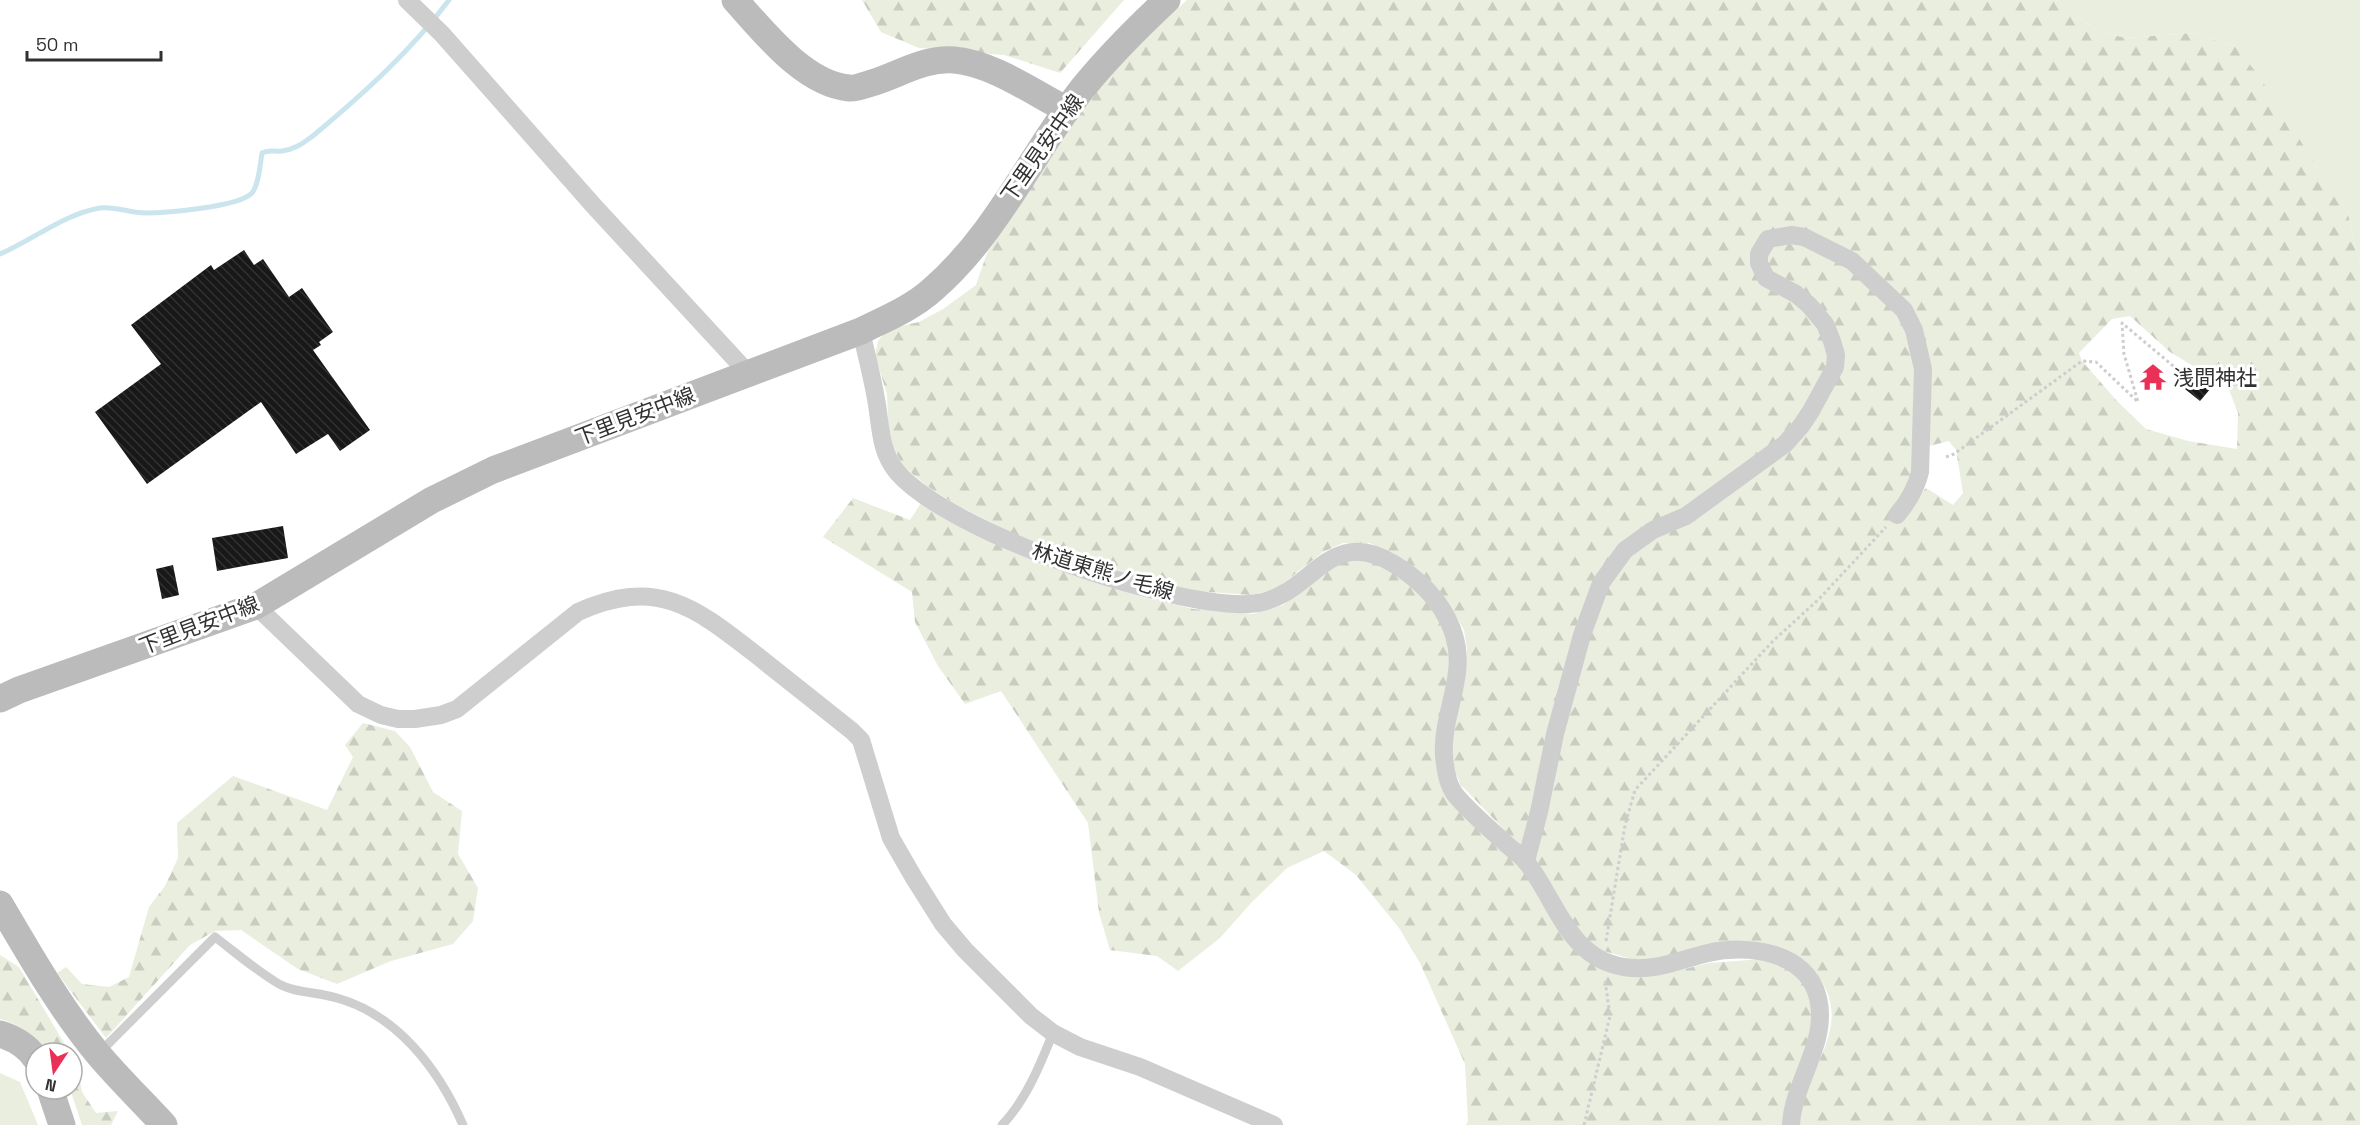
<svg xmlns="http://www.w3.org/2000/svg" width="2360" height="1125" viewBox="0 0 2360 1125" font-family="'Space Grotesk','Noto Sans JP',sans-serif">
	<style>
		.green { fill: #e9eedf }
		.forest { fill: url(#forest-firs); fill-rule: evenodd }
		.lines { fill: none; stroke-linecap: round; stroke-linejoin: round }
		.stream { stroke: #cbe5ee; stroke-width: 5 }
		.building { fill: url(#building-back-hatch) }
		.path { stroke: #cecece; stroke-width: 3; stroke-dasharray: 3 3; stroke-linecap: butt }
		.lane { stroke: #cecece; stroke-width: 9 }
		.street { stroke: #cecece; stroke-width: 18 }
		.secondary { stroke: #bbb; stroke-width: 27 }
		.labels { text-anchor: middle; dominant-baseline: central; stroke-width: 6; stroke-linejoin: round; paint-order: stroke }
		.street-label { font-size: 21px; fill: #313131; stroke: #fff }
		.poi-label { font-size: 21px; fill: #313131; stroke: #fff; text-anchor: start }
	</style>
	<defs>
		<pattern id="forest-firs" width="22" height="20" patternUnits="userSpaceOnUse" patternTransform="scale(1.5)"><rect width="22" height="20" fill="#e9eedf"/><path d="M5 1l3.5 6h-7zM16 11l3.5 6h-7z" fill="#c8cdc0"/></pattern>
		<pattern id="building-back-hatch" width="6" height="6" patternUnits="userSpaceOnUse" patternTransform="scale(1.5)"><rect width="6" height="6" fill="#181818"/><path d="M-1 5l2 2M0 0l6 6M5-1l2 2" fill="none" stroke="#313131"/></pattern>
	</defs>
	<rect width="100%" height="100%" fill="#fff"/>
	<!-- green -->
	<g class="green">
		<path d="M 2056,0 L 2360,0 L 2360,265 L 2347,210 L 2236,47 L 2192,33 L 2126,38 L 2099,32 Z"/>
		<path d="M 0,1073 L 20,1082 L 38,1125 L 0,1125 Z"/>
	</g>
	<!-- forest -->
	<g class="forest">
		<path d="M 862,0 L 1124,0 L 1060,73 L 1004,55 L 919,48 L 881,32 Z"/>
		<path d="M 1187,0 L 2056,0 L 2099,32 L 2126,38 L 2192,33 L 2236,47 L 2259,76 L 2307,151 L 2347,210 L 2360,265 L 2360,1125 L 1799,1125 C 1800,1118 1800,1109 1802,1102 C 1808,1080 1822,1060 1828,1037 C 1841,994 1817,967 1780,949 L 1642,962 L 1604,951 L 1587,941 L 1520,846 L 1461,785 L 1453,768 L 1450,744 L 1466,671 L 1467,649 L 1464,630 L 1451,608 L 1399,559 L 1370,543 L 1343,543 L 1323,552 L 1276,589 L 1251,595 L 1195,591 L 1147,581 L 1074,557 L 1012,533 L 955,504 L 927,486 L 902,465 L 889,439 L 887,394 L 875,355 L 878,341 L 888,329 L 919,322 L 943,309 L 976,285 L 987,253 L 1093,95 L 1140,43 ZM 2130,316 L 2170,352 L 2228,387 L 2238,413 L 2237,449 L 2188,441 L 2146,429 L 2117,401 L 2082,361 L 2079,353 L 2112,319 ZM 1949,441 L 1956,450 L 1963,493 L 1953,505 L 1926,488 L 1900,518 L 1929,446 Z"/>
		<path d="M 853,498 L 910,520 L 921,503 L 1068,573 L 1142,597 L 1194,609 L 1253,614 L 1283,605 L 1331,566 L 1348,557 L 1365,559 L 1393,570 L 1424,594 L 1439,615 L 1450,650 L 1445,792 L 1457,810 L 1523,870 L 1579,954 L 1603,967 L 1668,973 L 1709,963 L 1762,959 L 1794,969 L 1812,992 L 1813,1032 L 1785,1125 L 1466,1125 L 1468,1121 L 1465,1064 L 1420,963 L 1399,928 L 1356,875 L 1324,851 L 1287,868 L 1251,903 L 1220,938 L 1178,971 L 1157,956 L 1110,950 L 1099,913 L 1088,823 L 1001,691 L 965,704 L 938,666 L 915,622 L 912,592 L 823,537 Z"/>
		<path d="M 363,723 L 395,731 L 410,747 L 433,792 L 462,811 L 458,854 L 478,888 L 473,921 L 453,944 L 391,961 L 337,984 L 298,969 L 241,930 L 215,931 L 190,945 L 106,1038 L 57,973 L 66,967 L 82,984 L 109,987 L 129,977 L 149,907 L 165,886 L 178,858 L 177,823 L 233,776 L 327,810 L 353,757 L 345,745 Z"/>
		<path d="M 0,955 L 19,967 L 70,1053 L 48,1053 C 35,1037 20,1024 0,1019 Z"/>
		<path d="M 72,1056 L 77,1065 L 82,1092 L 96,1113 L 118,1111 L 111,1125 L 82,1125 L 70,1089 L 72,1089 Z"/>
	</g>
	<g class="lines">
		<!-- stream -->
		<path class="stream" d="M 0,254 C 33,240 64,214 100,208 C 115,206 130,213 145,213 C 165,213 239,207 252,193 C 259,184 260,165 262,153 C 269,149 274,152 282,151 C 296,149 303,143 314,135 C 363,94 411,51 449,0"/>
	</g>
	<!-- building -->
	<g class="building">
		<path d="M 244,250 L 254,265 L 263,259 L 289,297 L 302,288 L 333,332 L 319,342 L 321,345 L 313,350 L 370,430 L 340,451 L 328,434 L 296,454 L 261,402 L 147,484 L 95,412 L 161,364 L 131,325 L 211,265 L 214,270 Z"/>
		<path d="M 2196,375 L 2211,388 L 2200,401 L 2185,389 Z"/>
		<path d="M 283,526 L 288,558 L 217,571 L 212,538 Z"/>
		<path d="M 173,565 L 179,595 L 162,599 L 156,569 Z"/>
	</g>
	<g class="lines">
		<!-- path -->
		<g class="path">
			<path d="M 1946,457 L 1954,454 L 2082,361 L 2096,362 L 2138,402 L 2124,354 L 2122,323 L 2178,370"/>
			<path d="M 1606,941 L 1625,825 L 1635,790 L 1773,641 L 1819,599 L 1886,527"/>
			<path d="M 1584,1125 L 1610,1016 L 1605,980"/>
		</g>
		<!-- lane -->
		<g class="lane">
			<path d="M 100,1052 L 215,937 C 236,953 257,971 279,984 C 295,993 319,992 337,998 C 398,1015 439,1070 463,1125"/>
			<path d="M 1002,1125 C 1026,1100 1040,1065 1053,1033"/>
		</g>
		<!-- street -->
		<g class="street">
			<path d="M 407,0 L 442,34 L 593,205 L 748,373"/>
			<path d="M 861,331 C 866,353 872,376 876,399 C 881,425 879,450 897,472 C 949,532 1169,608 1249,604 C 1312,601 1325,522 1394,564 C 1432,587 1463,626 1457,672 C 1454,700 1442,727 1444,756 C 1445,768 1447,783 1454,793 C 1465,808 1490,829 1504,842 C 1511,849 1521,855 1527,863 C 1557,901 1568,958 1624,967 C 1655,972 1679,960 1708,953 C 1747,944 1807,951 1818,998 C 1829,1043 1793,1081 1791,1125"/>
			<path d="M 256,606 L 358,704 L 381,715 L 398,719 L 415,719 L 441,715 L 457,709 L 578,612 C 659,576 696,608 759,657 C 790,682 821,706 852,731 L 861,740 L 891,838 L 914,878 L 943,924 L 965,950 L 1031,1016 L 1053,1033 L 1080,1047 L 1140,1067 L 1274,1125"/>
			<path d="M 1526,861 L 1539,812 L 1555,734 L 1582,635 L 1601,583 L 1625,550 L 1653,530 L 1686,516 L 1785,444 L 1801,426 L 1811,411 L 1835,367 L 1836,355 L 1832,341 L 1825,324 L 1809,305 L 1796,294 L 1766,278 L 1759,263 L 1759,254 L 1768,239 L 1791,235 L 1804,237 L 1852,261 L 1904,310 L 1914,330 L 1923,369 L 1920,472 C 1916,489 1908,502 1897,515"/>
		</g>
		<!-- secondary -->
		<g class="secondary">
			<path d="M 735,0 C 763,31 804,84 849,88 C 856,89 868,84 875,82 C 902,73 925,58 954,60 C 992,63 1034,93 1067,110"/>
			<path d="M 0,699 L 19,690 L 256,606 L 432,500 L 493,470 L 861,331 C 885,319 912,308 932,290 C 996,235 1031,155 1082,89 C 1108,57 1137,28 1167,0"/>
			<path d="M 0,904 C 30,955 60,1008 98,1054 C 119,1079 142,1101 164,1125"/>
			<path d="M 0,1034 C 14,1038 28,1047 36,1059"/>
			<path d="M 50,1089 L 62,1125"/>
		</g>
	</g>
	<!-- icons -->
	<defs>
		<symbol id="temple-bare" viewBox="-9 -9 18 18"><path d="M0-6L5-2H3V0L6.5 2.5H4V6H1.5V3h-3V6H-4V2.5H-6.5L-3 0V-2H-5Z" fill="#eb3058" stroke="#fff" stroke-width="2.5" paint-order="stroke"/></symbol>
	</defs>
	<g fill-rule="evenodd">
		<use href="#temple-bare" x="2134" y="358" width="38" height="38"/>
	</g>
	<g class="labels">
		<!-- street labels -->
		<g class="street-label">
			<text transform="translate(1042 148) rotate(-55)">下里見安中線</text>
			<text transform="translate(635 416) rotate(-21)">下里見安中線</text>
			<text transform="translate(1103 571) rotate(17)">林道東熊ノ毛線</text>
			<text transform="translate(199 625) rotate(-21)">下里見安中線</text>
		</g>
		<!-- poi labels -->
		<g class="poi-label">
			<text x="2173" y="377">浅間神社</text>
		</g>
	</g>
	<!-- north arrow -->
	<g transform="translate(54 1071) rotate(193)"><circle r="28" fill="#ffffff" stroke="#adadad" stroke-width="1.5"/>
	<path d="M0-4.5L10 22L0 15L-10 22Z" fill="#eb3058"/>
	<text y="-9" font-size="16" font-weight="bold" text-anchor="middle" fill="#313131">N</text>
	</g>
	<!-- scale -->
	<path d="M27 51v9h134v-9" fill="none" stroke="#313131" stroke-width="3"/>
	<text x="36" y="51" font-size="18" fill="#313131" stroke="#ffffff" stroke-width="4.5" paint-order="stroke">50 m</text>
</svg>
